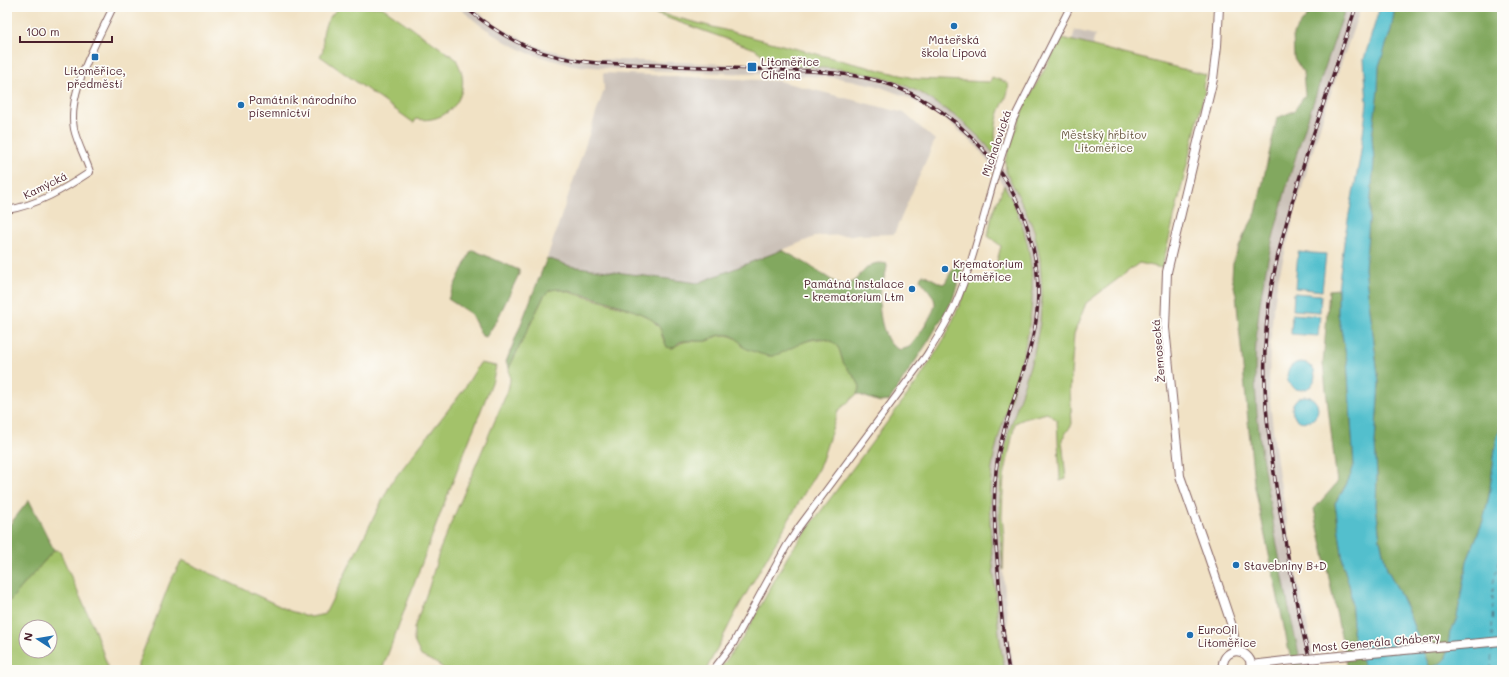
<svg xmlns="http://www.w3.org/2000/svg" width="1509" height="677" viewBox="0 0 1509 677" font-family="Mali,sans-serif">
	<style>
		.industrial { fill: #ccc2b9 }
		.green { fill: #a3c26a; stroke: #76704a; fill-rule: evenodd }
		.forest { fill: #82a85e; stroke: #666444 }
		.water { fill: #53bfcd; stroke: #4e6f7c }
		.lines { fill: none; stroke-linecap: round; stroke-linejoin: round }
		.ferry { stroke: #4d5764; stroke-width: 1; stroke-dasharray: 5 4; stroke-linecap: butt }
		.minor-casing { stroke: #846361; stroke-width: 8 }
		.major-casing { stroke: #846361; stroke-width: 10 }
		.minor { stroke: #fff; stroke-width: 6 }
		.major { stroke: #fff; stroke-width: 8 }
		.rail-casing { stroke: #4a1f2b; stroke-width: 3.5 }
		.rail { stroke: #fdfcf7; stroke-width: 2; stroke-dasharray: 6; stroke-linecap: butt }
		.minor-bridge-casing { stroke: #846361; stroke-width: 8; stroke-linecap: butt }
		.major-bridge-casing { stroke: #846361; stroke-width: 10; stroke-linecap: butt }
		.minor-bridge { stroke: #fff; stroke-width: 6 }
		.major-bridge { stroke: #fff; stroke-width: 8 }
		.poi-dot { fill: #1f6fb2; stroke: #fdfcf7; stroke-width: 1.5 }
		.labels { text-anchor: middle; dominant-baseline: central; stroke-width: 3.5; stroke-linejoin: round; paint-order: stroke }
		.poi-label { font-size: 11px; fill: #4a1f2b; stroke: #fdfcf7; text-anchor: start }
		.park-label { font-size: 11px; fill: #695841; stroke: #fdfcf7 }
		.street-label { font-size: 11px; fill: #4a1f2b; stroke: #fdfcf7 }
	</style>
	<rect width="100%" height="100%" fill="#fdfcf7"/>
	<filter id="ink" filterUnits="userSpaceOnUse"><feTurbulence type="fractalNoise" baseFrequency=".025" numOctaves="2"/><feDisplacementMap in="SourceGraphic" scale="8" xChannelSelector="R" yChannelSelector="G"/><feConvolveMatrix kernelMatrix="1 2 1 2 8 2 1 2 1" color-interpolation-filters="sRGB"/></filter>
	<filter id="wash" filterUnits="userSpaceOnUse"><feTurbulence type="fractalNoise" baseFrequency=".012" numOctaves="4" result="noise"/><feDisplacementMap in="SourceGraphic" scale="16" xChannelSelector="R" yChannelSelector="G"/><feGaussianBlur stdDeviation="0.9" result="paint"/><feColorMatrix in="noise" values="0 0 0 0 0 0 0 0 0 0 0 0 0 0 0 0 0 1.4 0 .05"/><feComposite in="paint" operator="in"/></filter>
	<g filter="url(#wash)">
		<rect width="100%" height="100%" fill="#f1e2c5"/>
		<!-- industrial -->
		<g class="industrial">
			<path d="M 458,7 L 472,7 L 497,26 L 531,44 L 549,50 L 581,57 L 618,60 L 811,67 L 840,69 L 877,76 L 908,87 L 936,102 L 961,120 L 984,142 L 1006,172 L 1028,215 L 1037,243 L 1041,274 L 1042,293 L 1040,323 L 1034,353 L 1008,435 L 1001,470 L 999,488 L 999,522 L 1009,639 L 1014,670 L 1005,670 L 999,640 L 989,522 L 990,488 L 992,468 L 999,433 L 1025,350 L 1031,322 L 1032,309 L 1032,275 L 1028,245 L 1019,219 L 999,177 L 978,148 L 955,127 L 931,110 L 904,96 L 875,85 L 839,78 L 810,76 L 618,69 L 580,66 L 563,63 L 528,53 L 506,42 L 480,25 Z"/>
			<path d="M 1346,7 L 1361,7 L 1324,113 L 1296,208 L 1278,280 L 1273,312 L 1270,344 L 1269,392 L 1274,438 L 1279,476 L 1298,582 L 1309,633 L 1318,670 L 1303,670 L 1284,585 L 1260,440 L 1255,393 L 1256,344 L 1258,311 L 1264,277 L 1282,204 L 1311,109 Z"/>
			<path d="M 1075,30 L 1095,35 L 1092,46 L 1072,41 Z"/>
			<path d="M 603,73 L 779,81 L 904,113 L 935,140 L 894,234 L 817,236 L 698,284 L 570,266 L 547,258 L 604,90 Z"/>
		</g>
		<!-- green -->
		<g class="green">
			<path d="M 339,7 L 382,7 L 456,59 C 458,64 461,69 462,74 C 467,102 444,124 416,119 L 414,123 L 320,56 C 326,47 322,44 323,35 C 324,23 331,15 339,7 Z"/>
			<path d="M 636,7 L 855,64 L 917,79 L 990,82 L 992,77 L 1008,83 C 1010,93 1004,101 1000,110 C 994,126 994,142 998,159 L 984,142 L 961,120 L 921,93 L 895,81 L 877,76 L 840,69 L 776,65 L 755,49 Z"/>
			<path d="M 1062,38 L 1206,75 L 1203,86 L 1205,90 L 1162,268 L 1139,263 L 1086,303 L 1074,334 L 1070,389 L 1072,424 L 1062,439 L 1066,479 L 1060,481 L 1057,420 L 1047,413 L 1024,419 L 1015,423 L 1004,477 L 1003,491 L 1002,517 L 1004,537 L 1003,570 L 999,522 L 1001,470 L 1008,435 L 1034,353 L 1040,323 L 1042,293 L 1040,259 L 1034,230 L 1021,201 L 1006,172 L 1005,161 L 1024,106 Z"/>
			<path d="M 1004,185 C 1043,255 1037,313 1014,387 C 1006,414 996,440 992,468 C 987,504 991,541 994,577 C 997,608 998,639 1005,670 L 719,670 L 744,636 L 789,554 L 920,378 L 946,336 L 972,276 L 991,284 L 1001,246 L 988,236 L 992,215 Z"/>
			<path d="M 558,289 L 633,310 L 650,318 L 661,329 L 662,336 L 667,347 L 673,348 C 686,338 690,342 705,341 C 711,341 716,335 723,335 C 734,334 759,351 771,356 C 787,349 819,330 835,344 C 841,348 840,357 844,363 C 849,372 856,377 860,386 L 857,394 L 838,411 L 821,463 L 816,473 L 739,606 L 706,670 L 446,670 L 436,663 L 421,656 L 414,641 L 414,628 L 429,587 L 440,549 L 508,390 L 510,380 L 509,368 L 544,296 L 550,290 Z"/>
			<path d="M 480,363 L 496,366 L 493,380 L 444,504 L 382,670 L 138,670 L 138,664 L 170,582 L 182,560 L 290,611 L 311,617 L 325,614 L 391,483 L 462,392 Z"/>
			<path d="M 54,550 L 58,550 L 60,552 L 94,628 L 109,670 L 7,670 L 7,604 ZM 26,627 L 50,627 L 50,651 L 26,651 Z"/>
		</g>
		<!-- forest -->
		<g class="forest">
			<path d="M 1314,7 L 1346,7 C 1325,67 1304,128 1286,189 C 1272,239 1259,290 1256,343 C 1252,401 1262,459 1272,516 C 1281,568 1290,619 1303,670 L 1293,670 L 1254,483 L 1236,295 L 1232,277 L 1233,262 L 1244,235 L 1256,213 L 1277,118 L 1294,111 L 1305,95 L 1303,72 L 1294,58 L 1293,34 Z"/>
			<path d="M 1395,7 L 1495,7 L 1502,9 L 1502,421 L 1496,442 L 1489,496 L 1483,521 L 1467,561 L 1456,623 L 1450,632 L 1446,658 L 1441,663 L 1433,667 L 1429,666 L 1407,609 L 1397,588 L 1387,569 L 1380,540 L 1376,505 L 1377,476 L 1375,443 L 1379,383 L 1365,269 L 1374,161 L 1372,137 L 1378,90 L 1379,66 L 1391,30 Z"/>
			<path d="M 473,250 L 519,270 L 519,274 L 497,320 L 486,337 L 482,336 L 471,314 L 448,299 L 471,251 Z"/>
			<path d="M 782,250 L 807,264 L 836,283 L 845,287 C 849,284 853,282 856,279 C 866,269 871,260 887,264 C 887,274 882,281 880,291 C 877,304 882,336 892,345 C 895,347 898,349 901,350 C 903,349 907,348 909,347 C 916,341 936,311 935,303 C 934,294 924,286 920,279 L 921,276 L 923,274 L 942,284 L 945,283 L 954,266 L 960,262 L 962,263 L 963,268 L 952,301 L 929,340 L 889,401 L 880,402 L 857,394 L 860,386 C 856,377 850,372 844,364 C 841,358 841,349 835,344 C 817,327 791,352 772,356 C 766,357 749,350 743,347 C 738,337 729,332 717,336 C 713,337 710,340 706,341 C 697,342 688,339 680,342 C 675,345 674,350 667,347 C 664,341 661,328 657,324 C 643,309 580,293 558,289 L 550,290 L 544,296 L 509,368 L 506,362 L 547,258 L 570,266 L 698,283 Z"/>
			<path d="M 1338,289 L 1338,314 L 1347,360 L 1354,465 L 1350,478 L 1335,503 L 1344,568 L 1350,588 L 1353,622 L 1352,632 L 1369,667 L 1373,670 L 1348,670 L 1325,559 L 1314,509 L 1337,483 L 1323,364 L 1329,290 Z"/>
			<path d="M 29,500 L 54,550 L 7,604 L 7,528 Z"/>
		</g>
		<!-- water -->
		<g class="water">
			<path d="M 1380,7 L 1395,7 L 1391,30 L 1379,66 L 1378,90 L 1372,137 L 1374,161 L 1365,269 L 1379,383 L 1375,443 L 1377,476 L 1376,505 L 1380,540 L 1387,569 L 1397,588 L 1407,609 L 1429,666 L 1433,667 L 1441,663 L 1446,658 L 1450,632 L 1456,623 L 1467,561 L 1483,521 L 1489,496 L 1496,442 L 1502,421 L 1502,670 L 1373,670 L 1369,667 L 1363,665 L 1352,632 L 1353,622 L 1350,588 L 1344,568 L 1335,503 C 1343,492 1350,479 1354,465 L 1347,360 L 1338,314 L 1338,289 L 1345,235 L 1360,158 L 1367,103 L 1364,59 Z"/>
			<path d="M 1298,252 L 1326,254 L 1322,291 L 1295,288 Z"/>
			<path d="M 1294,293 L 1321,295 L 1320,312 L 1293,310 Z"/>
			<path d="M 1292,314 L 1320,316 L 1318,336 L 1291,334 Z"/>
			<circle cx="1301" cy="376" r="14"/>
			<circle cx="1305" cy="409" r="13"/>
		</g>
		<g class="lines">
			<!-- ferry -->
			<g class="ferry">
				<path d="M 1492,637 L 1493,584 L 1502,548"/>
				<path d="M 1491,670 L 1492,645"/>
			</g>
		</g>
	</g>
	<g filter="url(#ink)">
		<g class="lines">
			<defs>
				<g id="minor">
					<path d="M 1000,161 L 1013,120 L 1070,7"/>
					<path d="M 7,210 C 38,205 64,189 90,172 C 86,159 77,143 74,129 C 67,91 98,40 113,7"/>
					<path d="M 713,670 L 733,644 L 786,547 L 799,527 L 926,356 C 936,340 947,323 955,305 C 973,263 983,217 996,173"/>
				</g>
				<g id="major">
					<path d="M 1219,7 L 1217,46 L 1213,79 L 1167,272 L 1165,328 L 1180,476 L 1207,552 L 1232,626 L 1234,636 L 1234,651"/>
					<path d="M 1251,665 L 1285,661"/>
					<path d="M 1223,670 C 1220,652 1240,644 1250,660 L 1251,670"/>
				</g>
			</defs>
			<!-- minor casing -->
			<use href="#minor" class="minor-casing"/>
			<!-- major casing -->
			<use href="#major" class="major-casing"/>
			<!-- minor -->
			<use href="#minor" class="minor"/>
			<!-- major -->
			<use href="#major" class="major"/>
			<defs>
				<g id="rail">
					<path d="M 465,7 C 507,42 542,58 597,63 L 811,71 C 839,73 867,76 894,86 C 987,123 1050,220 1036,321 C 1028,372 1001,420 996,471 C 992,508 996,545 999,582 C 1001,611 1003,641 1009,670"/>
					<path d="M 1313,670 C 1300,628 1293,583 1285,540 C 1272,464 1258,389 1268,312 C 1272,273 1283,234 1294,196 C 1313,132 1335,70 1356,7"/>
				</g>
			</defs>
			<!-- rail casing -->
			<use href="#rail" class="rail-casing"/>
			<!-- rail -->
			<use href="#rail" class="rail"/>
			<defs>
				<path id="minor-bridge" d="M 996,173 L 1000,161"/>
				<path id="major-bridge" d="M 1285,661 L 1502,641"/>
			</defs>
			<!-- minor-bridge casing -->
			<use href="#minor-bridge" class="minor-bridge-casing"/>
			<!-- major-bridge casing -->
			<use href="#major-bridge" class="major-bridge-casing"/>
			<!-- minor-bridge -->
			<use href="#minor-bridge" class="minor-bridge"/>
			<!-- major-bridge -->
			<use href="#major-bridge" class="major-bridge"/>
		</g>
	</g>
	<!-- markers -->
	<g class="poi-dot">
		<circle cx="954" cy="26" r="4"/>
		<rect x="91" y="53" width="8" height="8" rx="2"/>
		<rect x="747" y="62" width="10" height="10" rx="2"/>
		<circle cx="241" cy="105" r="4"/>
		<circle cx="945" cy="269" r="4"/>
		<circle cx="912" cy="289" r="4"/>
		<circle cx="1236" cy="565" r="4"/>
		<circle cx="1190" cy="635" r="4"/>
	</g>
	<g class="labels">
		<!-- poi labels -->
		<g class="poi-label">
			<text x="954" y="39" text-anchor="middle">Mateřská<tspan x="954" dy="13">škola Lipová</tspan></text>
			<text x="761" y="61">Litoměřice<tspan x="761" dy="13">Cihelna</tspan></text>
			<text x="95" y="70" text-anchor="middle">Litoměřice,<tspan x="95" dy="13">předměstí</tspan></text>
			<text x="249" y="99">Památník národního<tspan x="249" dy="13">písemnictví</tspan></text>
			<text x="953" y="263">Krematorium<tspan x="953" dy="13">Litoměřice</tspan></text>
			<text x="904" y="283" text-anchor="end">Památná instalace<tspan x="904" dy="13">- krematorium Ltm</tspan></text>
			<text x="1244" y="565">Stavebniny B+D</text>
			<text x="1198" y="629">EuroOil<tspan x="1198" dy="13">Litoměřice</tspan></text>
		</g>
		<!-- park labels -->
		<g class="park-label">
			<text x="1104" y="134">Městský hřbitov<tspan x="1104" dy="13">Litoměřice</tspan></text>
		</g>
		<!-- street labels -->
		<g class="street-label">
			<text transform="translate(996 143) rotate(-71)">Michalovická</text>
			<text transform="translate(45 185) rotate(-26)">Kamýcká</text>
			<text transform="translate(1158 351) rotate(-95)">Žernosecká</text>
			<text transform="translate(1376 642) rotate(-5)">Most Generála Chábery</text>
		</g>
	</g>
	<!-- margin -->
	<rect width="1509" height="677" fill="none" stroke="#fdfcf7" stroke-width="24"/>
	<!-- north arrow -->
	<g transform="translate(38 639) rotate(282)"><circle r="19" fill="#fdfcf7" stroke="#b5a4a5"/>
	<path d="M0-3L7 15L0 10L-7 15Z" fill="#1f6fb2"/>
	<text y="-6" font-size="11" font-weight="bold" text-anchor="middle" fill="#4a1f2b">N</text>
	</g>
	<!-- scale -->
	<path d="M20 36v6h92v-6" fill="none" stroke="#4a1f2b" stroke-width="2"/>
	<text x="26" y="36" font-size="12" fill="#4a1f2b" stroke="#fdfcf7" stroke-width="3" paint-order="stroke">100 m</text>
</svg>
